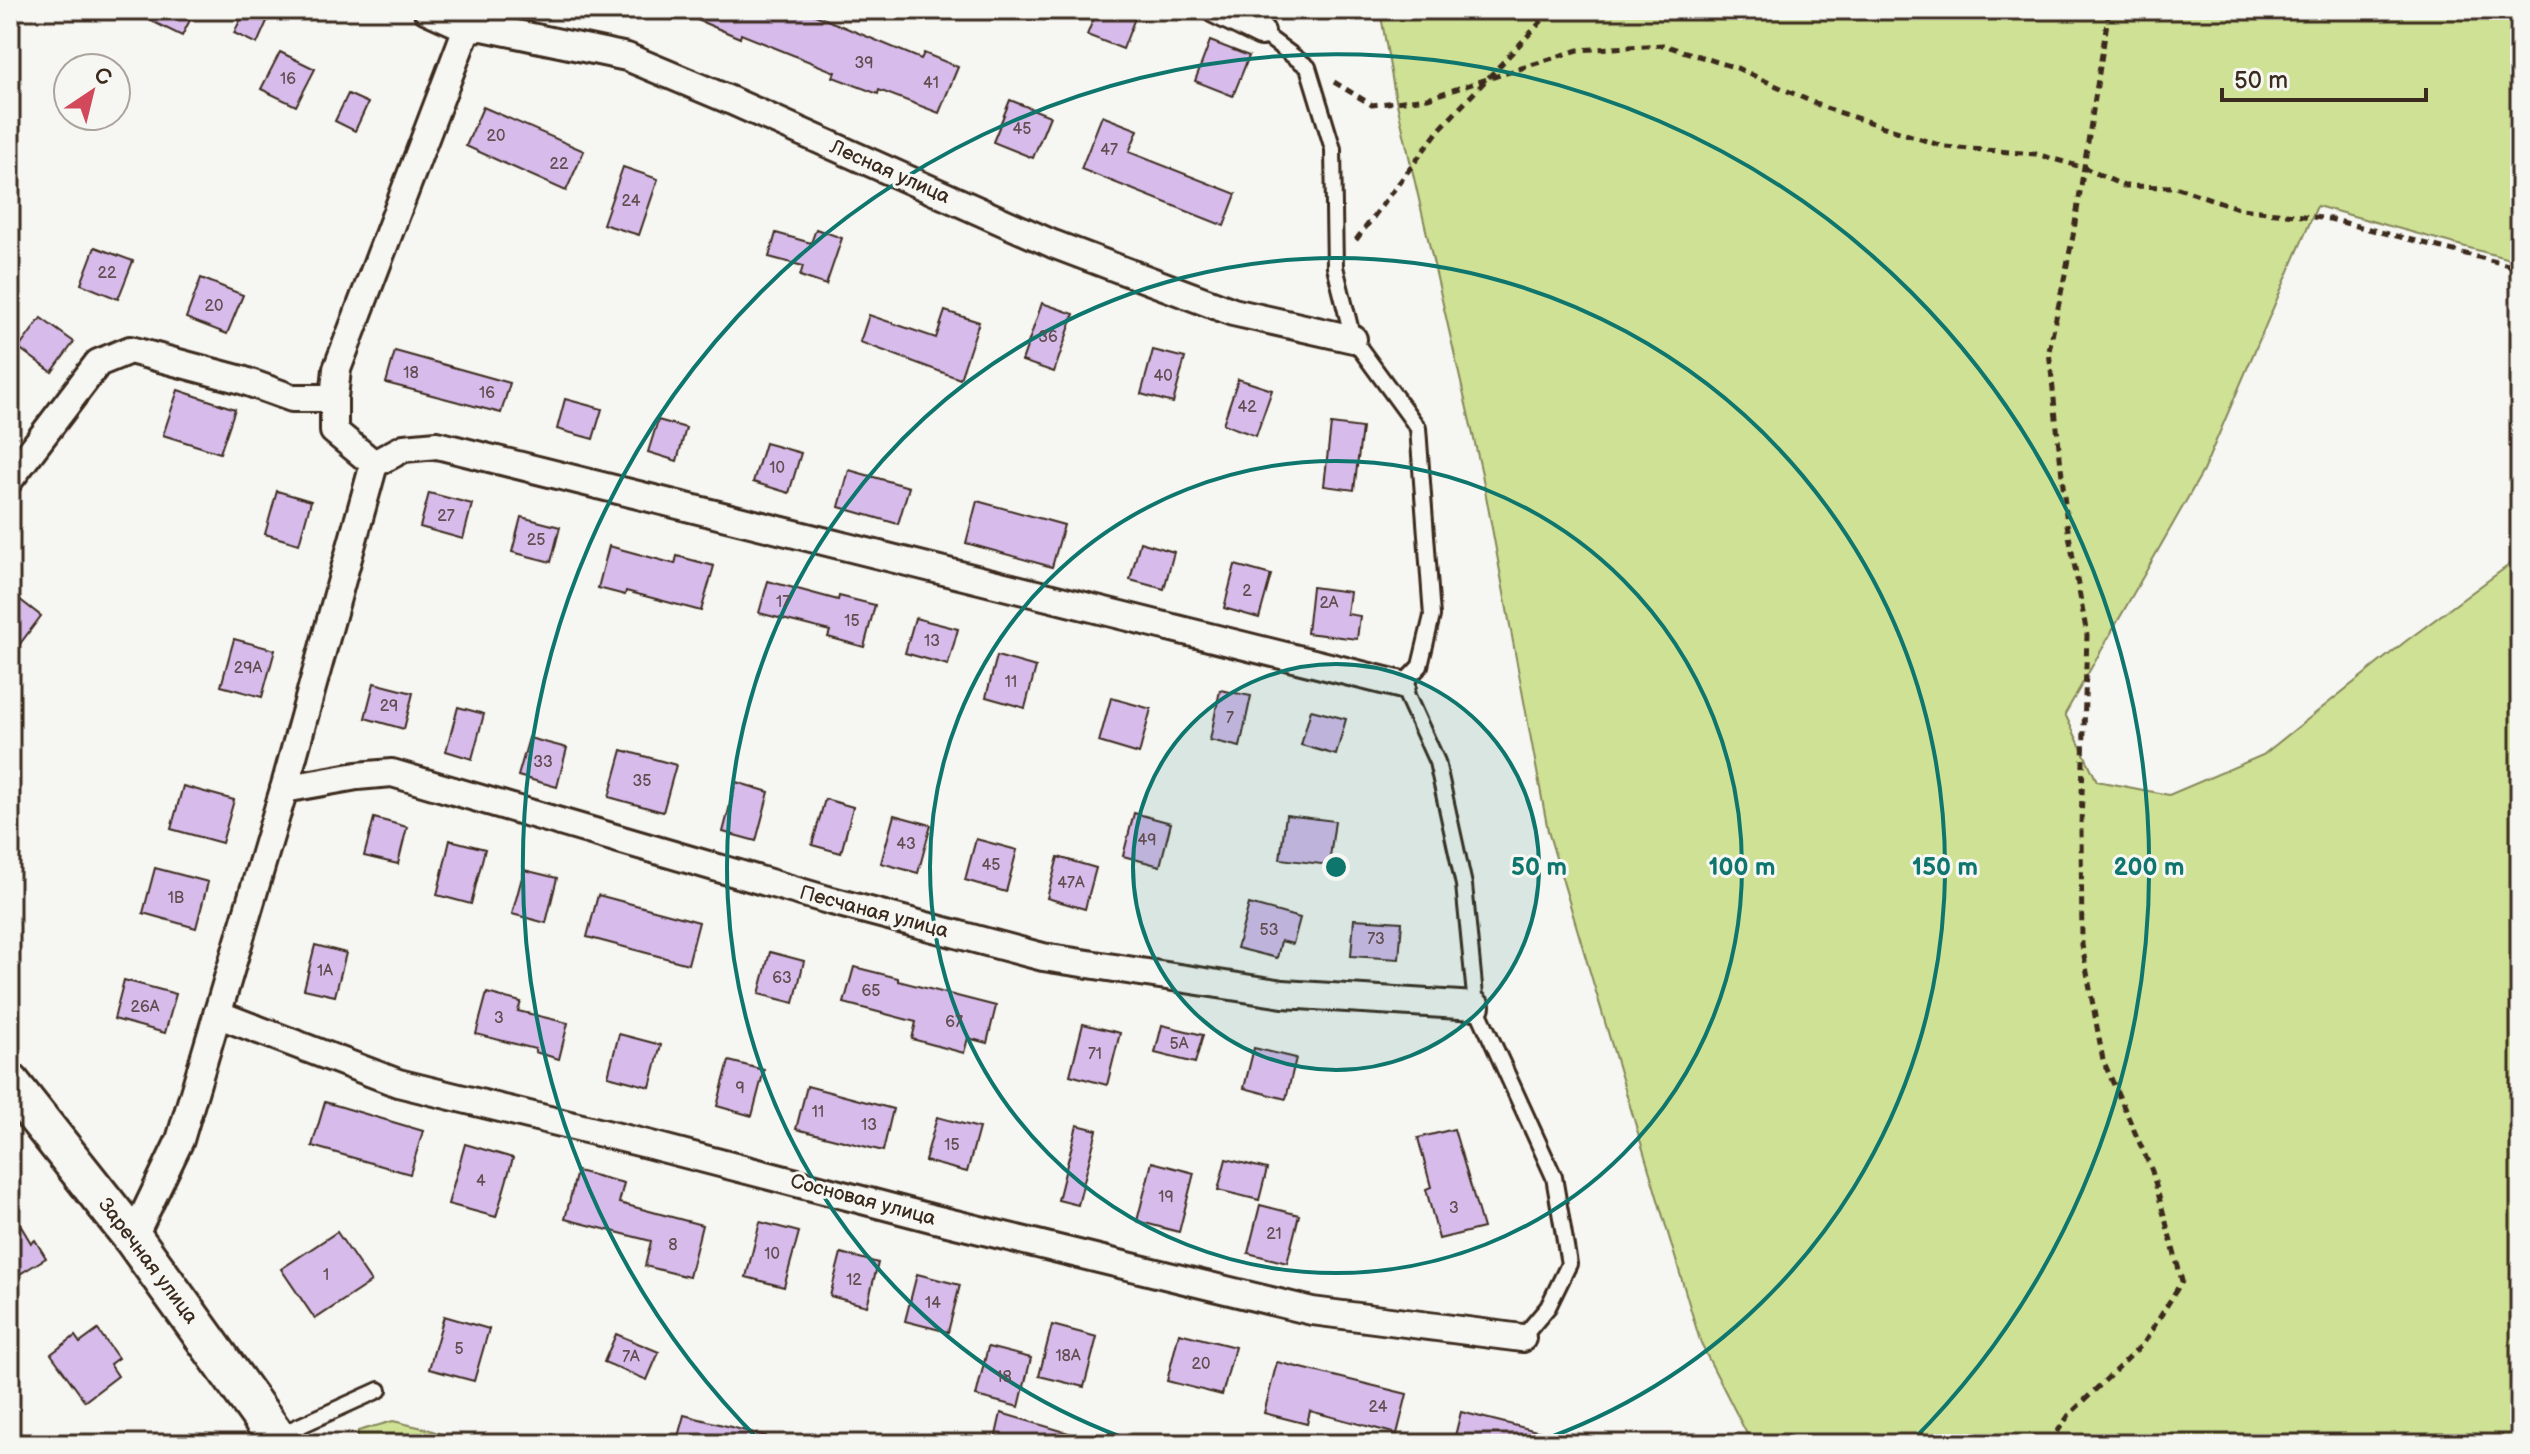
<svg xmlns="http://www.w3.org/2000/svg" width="2530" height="1454" viewBox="0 0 2530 1454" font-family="'Balsamiq Sans',sans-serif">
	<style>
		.green { fill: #cfe195; stroke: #85865a; stroke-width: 2 }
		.building { fill: #d7bceb; stroke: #3b2a1e; stroke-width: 2 }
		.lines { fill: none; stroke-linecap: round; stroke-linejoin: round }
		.service-casing { stroke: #3b2a1e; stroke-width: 20 }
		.minor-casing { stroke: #3b2a1e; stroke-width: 32 }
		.secondary-casing { stroke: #3b2a1e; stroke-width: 44 }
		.path { stroke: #3b2a1e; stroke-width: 5; stroke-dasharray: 8 6; stroke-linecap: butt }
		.service { stroke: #f6f6f2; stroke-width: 14 }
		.minor { stroke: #f6f6f2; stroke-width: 26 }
		.secondary { stroke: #f6f6f2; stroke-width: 38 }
		.ring { fill: none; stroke: #0f766e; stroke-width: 4 }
		.labels { text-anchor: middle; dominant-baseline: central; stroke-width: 6; stroke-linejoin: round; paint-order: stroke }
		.number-label { font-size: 16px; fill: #624e51 }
		.street-label { font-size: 20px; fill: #3b2a1e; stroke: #f6f6f2 }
		.centre { fill: #0f766e; stroke: #f6f6f2; stroke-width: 4 }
		.ring-label { font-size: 24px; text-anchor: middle; font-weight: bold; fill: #0f766e; stroke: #f6f6f2; stroke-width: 6; stroke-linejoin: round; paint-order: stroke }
	</style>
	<rect width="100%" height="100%" fill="#f6f6f2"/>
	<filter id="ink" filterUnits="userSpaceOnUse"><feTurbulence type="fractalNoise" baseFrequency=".0125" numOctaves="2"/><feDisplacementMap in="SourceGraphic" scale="16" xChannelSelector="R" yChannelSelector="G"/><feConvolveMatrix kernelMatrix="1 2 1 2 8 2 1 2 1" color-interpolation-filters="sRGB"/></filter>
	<g filter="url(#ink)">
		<!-- green -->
		<g class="green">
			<path d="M 1380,10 L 2520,10 L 2520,262 L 2317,206 L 2203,471 L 2065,714 L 2097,781 L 2169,795 L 2263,755 L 2406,641 L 2520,557 L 2520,1444 L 1752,1444 L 1701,1344 L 1548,831 L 1482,474 L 1395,95 Z"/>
			<path d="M 393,1421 L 427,1429 L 469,1444 L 358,1444 L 358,1431 Z"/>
		</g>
		<!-- building -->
		<g class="building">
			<path d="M 129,10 L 195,10 L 182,36 Z"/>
			<path d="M 245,10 L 272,10 L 257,44 L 234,33 Z"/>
			<path d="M 674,10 L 803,10 L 921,59 L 924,53 L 958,67 L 939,113 L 879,90 L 878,94 L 833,77 L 835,72 L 741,34 L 740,38 Z"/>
			<path d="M 1097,10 L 1138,10 L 1123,49 L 1087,35 Z"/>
			<path d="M 1210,41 L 1249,56 L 1233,96 L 1195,81 Z"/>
			<path d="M 280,52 L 315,69 L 296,106 L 261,89 Z"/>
			<path d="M 348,94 L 368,103 L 355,131 L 335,121 Z"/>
			<path d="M 1010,100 L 1050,116 L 1033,158 L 993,142 Z"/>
			<path d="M 483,107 L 584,151 L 566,191 L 466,146 Z"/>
			<path d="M 1102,116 L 1138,130 L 1129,152 L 1236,194 L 1224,226 L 1081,169 Z"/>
			<path d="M 623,167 L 658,179 L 639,235 L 603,224 Z"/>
			<path d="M 816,229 L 842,238 L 826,285 L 800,276 L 803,266 L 769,257 L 776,233 L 811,243 Z"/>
			<path d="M 95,247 L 133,261 L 118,299 L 81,284 Z"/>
			<path d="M 201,278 L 243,295 L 227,334 L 186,318 Z"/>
			<path d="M 1042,303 L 1074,314 L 1054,372 L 1022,361 Z"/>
			<path d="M 945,311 L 979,322 L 960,379 L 860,342 L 869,315 L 936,338 Z"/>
			<path d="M 41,318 L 74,342 L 52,372 L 19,348 Z"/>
			<path d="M 1153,350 L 1185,358 L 1173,403 L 1141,394 Z"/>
			<path d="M 395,351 L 510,383 L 501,413 L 386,383 Z"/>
			<path d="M 1238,379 L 1272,390 L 1256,436 L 1223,424 Z"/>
			<path d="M 178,390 L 235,409 L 220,453 L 163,435 Z"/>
			<path d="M 565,399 L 602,409 L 593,439 L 557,429 Z"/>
			<path d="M 658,420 L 686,428 L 677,461 L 648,452 Z"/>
			<path d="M 1331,424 L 1362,428 L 1354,490 L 1324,486 Z"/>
			<path d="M 765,443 L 801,453 L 789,493 L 753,482 Z"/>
			<path d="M 849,470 L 909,487 L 898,524 L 839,507 Z"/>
			<path d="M 277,491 L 311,501 L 299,544 L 265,534 Z"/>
			<path d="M 429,493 L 472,504 L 463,539 L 420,527 Z"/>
			<path d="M 977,501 L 1064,525 L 1052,567 L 966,543 Z"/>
			<path d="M 521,517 L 560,527 L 551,562 L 512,552 Z"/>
			<path d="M 1140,542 L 1174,552 L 1164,589 L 1130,580 Z"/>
			<path d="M 609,546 L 675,564 L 677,556 L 714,566 L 701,611 L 626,591 L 625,595 L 598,588 Z"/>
			<path d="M 1235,565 L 1271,575 L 1259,618 L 1224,608 Z"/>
			<path d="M 768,581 L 838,600 L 839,596 L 875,605 L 864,647 L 828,637 L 830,631 L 759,613 Z"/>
			<path d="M 1312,587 L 1350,592 L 1347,614 L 1360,616 L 1357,639 L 1307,633 Z"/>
			<path d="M 10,592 L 41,616 L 10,657 Z"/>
			<path d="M 915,618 L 958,629 L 948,665 L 905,653 Z"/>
			<path d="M 234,639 L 275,650 L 262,697 L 221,686 Z"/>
			<path d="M 997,656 L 1036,667 L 1025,708 L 986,697 Z"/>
			<path d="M 374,683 L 413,693 L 404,729 L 365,718 Z"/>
			<path d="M 1220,690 L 1251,696 L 1240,747 L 1210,740 Z"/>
			<path d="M 1111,698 L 1151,709 L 1139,754 L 1099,742 Z"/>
			<path d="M 458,707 L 484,714 L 472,759 L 446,751 Z"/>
			<path d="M 1311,710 L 1346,719 L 1336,755 L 1301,745 Z"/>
			<path d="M 529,738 L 567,748 L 557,787 L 518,776 Z"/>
			<path d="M 622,750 L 676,765 L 663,812 L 609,797 Z"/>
			<path d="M 736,782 L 769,792 L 756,841 L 723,832 Z"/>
			<path d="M 183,786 L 234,800 L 222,843 L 171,829 Z"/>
			<path d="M 825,799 L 853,807 L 841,853 L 812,845 Z"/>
			<path d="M 1134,813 L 1171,823 L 1160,866 L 1123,856 Z"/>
			<path d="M 894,815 L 931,825 L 918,873 L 881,863 Z"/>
			<path d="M 1286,815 L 1335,821 L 1329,865 L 1280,859 Z"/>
			<path d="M 374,818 L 407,827 L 398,864 L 364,856 Z"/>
			<path d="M 976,839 L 1017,850 L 1006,892 L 965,880 Z"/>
			<path d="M 450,840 L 485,849 L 471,904 L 437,895 Z"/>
			<path d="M 1058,857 L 1096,868 L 1085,909 L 1047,898 Z"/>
			<path d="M 155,868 L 208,882 L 196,928 L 143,913 Z"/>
			<path d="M 524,870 L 557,878 L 546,923 L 512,914 Z"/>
			<path d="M 598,895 L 699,922 L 688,964 L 587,937 Z"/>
			<path d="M 1249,904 L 1300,918 L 1293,944 L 1281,941 L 1277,958 L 1237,948 Z"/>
			<path d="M 1354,919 L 1402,922 L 1399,959 L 1351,956 Z"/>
			<path d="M 315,945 L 346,953 L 335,996 L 304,989 Z"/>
			<path d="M 770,952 L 804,961 L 794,1003 L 759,994 Z"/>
			<path d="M 854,967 L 898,978 L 898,981 L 996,1006 L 987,1043 L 968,1038 L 964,1053 L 912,1039 L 916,1022 L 844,1003 Z"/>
			<path d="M 124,980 L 176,994 L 165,1033 L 114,1019 Z"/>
			<path d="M 487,993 L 521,1002 L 518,1011 L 568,1023 L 559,1059 L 535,1052 L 535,1049 L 476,1034 Z"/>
			<path d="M 1083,1024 L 1120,1033 L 1107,1085 L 1070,1075 Z"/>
			<path d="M 1162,1025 L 1203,1035 L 1195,1063 L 1155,1053 Z"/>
			<path d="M 619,1034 L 661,1045 L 650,1087 L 608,1076 Z"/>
			<path d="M 1254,1048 L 1296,1058 L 1286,1099 L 1244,1088 Z"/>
			<path d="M 729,1061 L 764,1070 L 752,1116 L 717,1106 Z"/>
			<path d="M 807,1086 L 893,1109 L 883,1151 L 796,1129 Z"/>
			<path d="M 325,1102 L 423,1131 L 410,1174 L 312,1146 Z"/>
			<path d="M 937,1117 L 979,1128 L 967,1172 L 925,1161 Z"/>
			<path d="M 1077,1125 L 1097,1130 L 1078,1205 L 1058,1200 Z"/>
			<path d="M 1454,1129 L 1483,1228 L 1439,1239 L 1426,1189 L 1431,1187 L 1418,1138 Z"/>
			<path d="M 465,1144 L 513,1158 L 496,1217 L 448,1204 Z"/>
			<path d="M 1226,1159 L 1267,1169 L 1259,1200 L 1218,1190 Z"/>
			<path d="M 1152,1162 L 1194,1173 L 1179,1232 L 1137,1221 Z"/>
			<path d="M 577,1171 L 624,1183 L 619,1203 L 702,1225 L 689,1277 L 645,1266 L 651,1241 L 565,1219 Z"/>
			<path d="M 1260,1205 L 1299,1215 L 1287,1263 L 1248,1253 Z"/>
			<path d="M 10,1208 L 31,1243 L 35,1240 L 46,1258 L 10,1280 Z"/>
			<path d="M 760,1222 L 799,1232 L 784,1287 L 746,1277 Z"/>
			<path d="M 337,1232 L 371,1282 L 315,1319 L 281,1269 Z"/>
			<path d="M 841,1253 L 878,1263 L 867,1306 L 830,1296 Z"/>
			<path d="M 917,1274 L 960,1285 L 948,1332 L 905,1321 Z"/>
			<path d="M 444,1316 L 489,1329 L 474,1381 L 429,1369 Z"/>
			<path d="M 1052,1325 L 1097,1337 L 1084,1387 L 1039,1376 Z"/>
			<path d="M 98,1330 L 118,1358 L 110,1364 L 118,1376 L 85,1401 L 51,1354 L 75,1336 L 80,1343 Z"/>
			<path d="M 1179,1333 L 1235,1347 L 1222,1395 L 1167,1381 Z"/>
			<path d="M 616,1334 L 659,1352 L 647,1380 L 604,1362 Z"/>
			<path d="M 988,1347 L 1031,1358 L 1019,1407 L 976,1396 Z"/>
			<path d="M 1277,1362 L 1407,1394 L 1397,1434 L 1310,1411 L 1307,1424 L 1264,1413 Z"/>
			<path d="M 1461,1412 L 1557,1436 L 1556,1444 L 1453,1444 Z"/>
			<path d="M 1001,1413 L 1082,1437 L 1081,1444 L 994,1444 Z"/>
			<path d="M 684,1415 L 766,1436 L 765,1444 L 676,1444 Z"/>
		</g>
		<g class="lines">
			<defs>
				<g id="service">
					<path d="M 1261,32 L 1308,67 L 1333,149 L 1335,267 L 1353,339 L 1418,428 L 1432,616 L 1420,666 L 1402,685 L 1437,762 L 1464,885 L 1476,1006 L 1554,1177 L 1569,1264 L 1548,1307 L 1522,1338"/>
					<path d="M 277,1436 L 379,1390"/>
				</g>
				<g id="minor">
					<path d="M 427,10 L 467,28 L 483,27 L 627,57 L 732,101 L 1053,244 L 1233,312 L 1353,339"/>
					<path d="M 1216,10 L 1261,32"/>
					<path d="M 374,464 L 404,448 L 437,445 L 1402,685"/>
					<path d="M 10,479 L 98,363 L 130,350 L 242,380 L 292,398 L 334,398"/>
					<path d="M 284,789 L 357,776 L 392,773 L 828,900 L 1043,957 L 1283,994 L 1476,1006"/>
					<path d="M 217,1014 L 398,1083 L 647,1144 L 935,1219 L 1312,1311 L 1522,1338"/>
					<path d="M 133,1238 L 180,1140 L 284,789 L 374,464 L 334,431 L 334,398 L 337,369 L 467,28"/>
				</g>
				<path id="secondary" d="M 10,1083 L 133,1238 L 281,1444"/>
			</defs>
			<!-- service casing -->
			<use href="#service" class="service-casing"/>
			<!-- minor casing -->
			<use href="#minor" class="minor-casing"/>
			<!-- secondary casing -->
			<use href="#secondary" class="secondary-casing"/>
			<!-- path -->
			<g class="path">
				<path d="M 1334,82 L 1372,105 L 1428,98 L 1578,50 L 1663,45 L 1737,68 L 1823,107 L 1945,147 L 2036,154 L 2085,168 L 2124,186 L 2175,187 L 2241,209 L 2330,219 L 2520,268"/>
				<path d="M 1356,240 L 1439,130 L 1552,10"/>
				<path d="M 2049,1444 L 2069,1415 L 2144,1343 L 2182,1281 L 2152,1171 L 2103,1060 L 2082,945 L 2081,826 L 2087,635 L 2067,524 L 2049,351 L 2073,236 L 2109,10"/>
			</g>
			<!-- service -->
			<use href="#service" class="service"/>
			<!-- minor -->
			<use href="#minor" class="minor"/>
			<!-- secondary -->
			<use href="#secondary" class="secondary"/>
		</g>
	</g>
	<!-- distance rings -->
	<circle cx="1336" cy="867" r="203" fill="#0f766e" fill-opacity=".12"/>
	<g class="ring">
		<circle cx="1336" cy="867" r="203"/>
		<circle cx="1336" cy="867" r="406"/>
		<path d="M1138 1443A609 609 0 1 1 1534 1443"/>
		<path d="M761 1442A813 813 0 1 1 1911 1442"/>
	</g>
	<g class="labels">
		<!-- number labels -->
		<g class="number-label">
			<text x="864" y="63">39</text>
			<text x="288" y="79">16</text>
			<text x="931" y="83">41</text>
			<text x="1022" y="129">45</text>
			<text x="496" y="136">20</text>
			<text x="1109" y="150">47</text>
			<text x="559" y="164">22</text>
			<text x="631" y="201">24</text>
			<text x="107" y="273">22</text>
			<text x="214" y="306">20</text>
			<text x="1048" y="337">36</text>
			<text x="411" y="373">18</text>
			<text x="1163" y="376">40</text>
			<text x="487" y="393">16</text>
			<text x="1247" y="407">42</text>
			<text x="777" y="468">10</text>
			<text x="446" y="516">27</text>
			<text x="536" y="540">25</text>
			<text x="1247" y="591">2</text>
			<text x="783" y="602">17</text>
			<text x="1329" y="603">2А</text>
			<text x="852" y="621">15</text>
			<text x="932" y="641">13</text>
			<text x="248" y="668">29А</text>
			<text x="1011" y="682">11</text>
			<text x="389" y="706">29</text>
			<text x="1230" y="718">7</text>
			<text x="543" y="762">33</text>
			<text x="642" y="781">35</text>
			<text x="1147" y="840">49</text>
			<text x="906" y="844">43</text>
			<text x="991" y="865">45</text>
			<text x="1071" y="883">47А</text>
			<text x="176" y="898">1В</text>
			<text x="1269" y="930">53</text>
			<text x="1376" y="939">73</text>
			<text x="325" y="971">1А</text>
			<text x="782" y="978">63</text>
			<text x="871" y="991">65</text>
			<text x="145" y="1007">26А</text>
			<text x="499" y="1018">3</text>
			<text x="954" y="1022">67</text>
			<text x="1179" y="1044">5А</text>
			<text x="1095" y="1054">71</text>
			<text x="740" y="1088">9</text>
			<text x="818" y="1112">11</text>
			<text x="869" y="1125">13</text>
			<text x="952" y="1145">15</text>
			<text x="481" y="1181">4</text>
			<text x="1166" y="1197">19</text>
			<text x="1454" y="1208">3</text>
			<text x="1274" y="1234">21</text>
			<text x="673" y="1245">8</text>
			<text x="772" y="1254">10</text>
			<text x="326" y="1275">1</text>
			<text x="854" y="1280">12</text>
			<text x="933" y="1303">14</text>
			<text x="459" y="1349">5</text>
			<text x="1068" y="1356">18А</text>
			<text x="631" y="1357">7А</text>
			<text x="1201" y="1364">20</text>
			<text x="1004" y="1377">18</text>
			<text x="1378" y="1407">24</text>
		</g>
		<!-- street labels -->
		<g class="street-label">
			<text transform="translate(890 172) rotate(24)">Лесная улица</text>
			<text transform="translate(874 912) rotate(15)">Песчаная улица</text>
			<text transform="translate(863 1200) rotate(15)">Сосновая улица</text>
			<text transform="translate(148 1261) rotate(53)">Заречная улица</text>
		</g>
	</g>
	<circle cx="1336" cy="867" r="12" class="centre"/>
	<g class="ring-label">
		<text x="1539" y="875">50 m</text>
		<text x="1742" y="875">100 m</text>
		<text x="1945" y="875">150 m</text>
		<text x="2149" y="875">200 m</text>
	</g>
	<!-- margin -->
	<rect width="2530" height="1454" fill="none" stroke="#f6f6f2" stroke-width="40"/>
	<rect x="20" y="20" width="2490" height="1414" fill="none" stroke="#3b2a1e" stroke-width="3" filter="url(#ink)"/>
	<!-- north arrow -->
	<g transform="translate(92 92) rotate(35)"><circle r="38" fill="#f6f6f2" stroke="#aba49d" stroke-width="2"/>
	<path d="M0-6L14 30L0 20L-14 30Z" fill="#d1495b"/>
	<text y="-12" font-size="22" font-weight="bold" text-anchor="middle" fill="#3b2a1e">С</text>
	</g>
	<!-- scale -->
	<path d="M2222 88v12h204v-12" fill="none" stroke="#3b2a1e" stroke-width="4"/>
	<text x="2234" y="88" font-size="24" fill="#3b2a1e" stroke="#f6f6f2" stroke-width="6" paint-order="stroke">50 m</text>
</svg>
